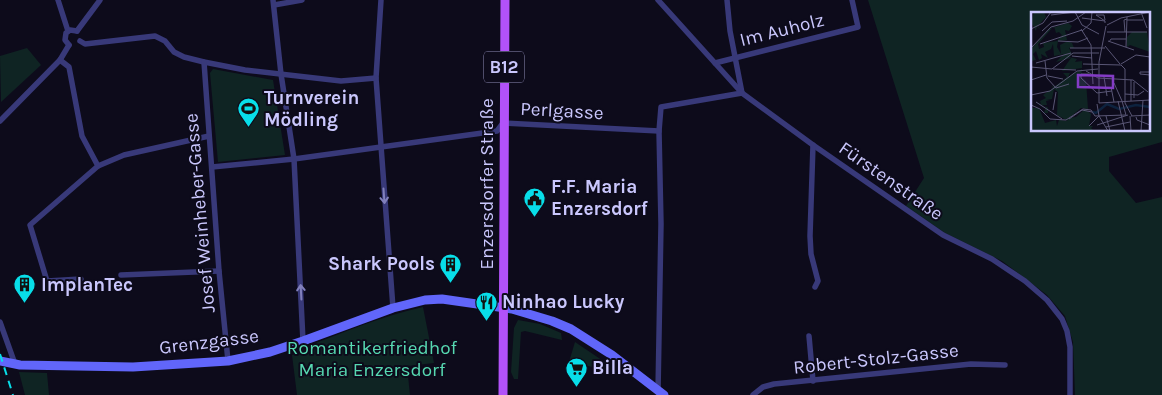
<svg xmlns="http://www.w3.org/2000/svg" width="1162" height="395" viewBox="0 0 1162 395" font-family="Karla,sans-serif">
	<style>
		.green { fill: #0f2423; fill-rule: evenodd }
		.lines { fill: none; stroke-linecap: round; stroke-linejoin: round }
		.street { stroke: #383979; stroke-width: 5.5 }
		.secondary { stroke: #6166fa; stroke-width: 9 }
		.primary { stroke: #b252f9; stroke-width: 9 }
		.rail { stroke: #08dee9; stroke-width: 2; stroke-dasharray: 8 6; stroke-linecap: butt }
		.oneway { stroke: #8180bb }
		.labels { text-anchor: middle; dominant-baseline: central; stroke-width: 4; stroke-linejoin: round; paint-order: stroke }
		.shield { fill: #0d0b1b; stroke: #918fb9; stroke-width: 1 }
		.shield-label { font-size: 18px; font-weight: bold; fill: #cac7fd }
		.street-label { font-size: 19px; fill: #cac7fd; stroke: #0d0b1b }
		.poi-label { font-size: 19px; font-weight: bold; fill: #cac7fd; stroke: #0d0b1b; text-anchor: start }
		.park-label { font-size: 19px; fill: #57d9b2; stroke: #0d0b1b }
		.inset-river { fill: none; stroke: #0d223e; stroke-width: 2.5 }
		.inset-road { fill: none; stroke: #595675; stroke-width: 1 }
		.view { fill: #833cc5; fill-opacity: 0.15; stroke: #833cc5; stroke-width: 2.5 }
		.inset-edge { fill: none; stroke: #cac7fd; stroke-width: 2.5 }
	</style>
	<rect width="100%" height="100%" fill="#0d0b1b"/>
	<!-- green -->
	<g class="green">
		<path d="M 868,0 L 1162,0 L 1162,142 L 1109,157 L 1109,171 L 1136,203 L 1162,197 L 1162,395 L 1075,395 L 1073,342 L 1065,316 L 1047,295 L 1002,261 L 945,233 L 906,206 L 924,178 ZM 1032,14 L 1148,14 L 1148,130 L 1032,130 Z"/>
		<path d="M 27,48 L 41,65 L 1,102 L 0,56 Z"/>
		<path d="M 213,69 L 273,80 L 285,155 L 218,162 L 210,73 Z"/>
		<path d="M 423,307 L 434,363 L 407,366 L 410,395 L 297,395 L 292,355 L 305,350 L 306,347 C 344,332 382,316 423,307 Z"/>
		<path d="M 518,320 L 540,324 L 561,333 L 562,340 L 525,331 L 521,332 L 518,379 L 514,379 L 511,372 L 514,328 Z"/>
		<path d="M 575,342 L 621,373 L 569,362 Z"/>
		<path d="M 19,372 L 47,373 L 49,395 L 25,395 Z"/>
	</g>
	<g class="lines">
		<!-- street -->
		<g class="street">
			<path d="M 58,0 L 68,31"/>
			<path d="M 273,0 L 281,74 L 294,159 L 303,341"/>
			<path d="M 381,0 L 376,78 L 393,308"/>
			<path d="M 658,0 L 742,93 L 813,145 L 943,235 L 992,259 L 1025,281 L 1047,300 L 1062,319 L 1067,331 L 1070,347 L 1070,395"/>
			<path d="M 727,0 L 730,31 L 742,93"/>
			<path d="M 274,5 L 302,0"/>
			<path d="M 77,31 L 100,0"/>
			<path d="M 80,41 L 85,44 L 155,36 L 165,41 L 174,52 L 184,57 L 204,62 L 245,70 L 341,81 L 376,78"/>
			<path d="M 69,45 L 65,40 L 66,33 L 70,30 L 77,31"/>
			<path d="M 60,60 L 69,67 L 82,136 L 98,166"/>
			<path d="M 204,62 L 219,271 L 228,361"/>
			<path d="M 715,63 L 858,27 L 852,0"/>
			<path d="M 0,121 L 60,60 L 69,45"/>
			<path d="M 813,145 L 810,236 L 811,254 L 818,281 L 815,287"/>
			<path d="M 212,167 L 294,159 L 497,131 L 503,123 L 659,131"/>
			<path d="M 121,275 L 219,271"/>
			<path d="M 81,279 L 47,281 L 30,225 L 98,166 L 124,155 L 209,136"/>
			<path d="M 0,322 L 15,364"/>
			<path d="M 809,336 L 813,381"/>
			<path d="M 658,392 L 661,224 L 659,131 L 661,107 L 742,93"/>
			<path d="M 753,395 L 763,387 L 774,384 L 971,364 L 1005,365"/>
		</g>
		<!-- secondary -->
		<path class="secondary" d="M 0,361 L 20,365 L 133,367 L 228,361 L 270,352 L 303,341 L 393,308 L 425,300 L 442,299 L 512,309 L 552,321 L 571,329 L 612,355 L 664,395"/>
		<!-- primary -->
		<path class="primary" d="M 503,395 L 505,0"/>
		<!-- rail -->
		<path class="rail" d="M 0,354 L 13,395"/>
	</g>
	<!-- one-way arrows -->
	<defs><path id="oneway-shaft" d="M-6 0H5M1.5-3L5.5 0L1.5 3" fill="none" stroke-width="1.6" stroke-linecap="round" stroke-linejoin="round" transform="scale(1.25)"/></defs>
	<g class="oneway">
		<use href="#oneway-shaft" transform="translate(384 196) rotate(86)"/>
		<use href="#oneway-shaft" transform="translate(301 292) rotate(-93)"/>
	</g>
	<!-- icons -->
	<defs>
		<symbol id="stadium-pin" viewBox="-11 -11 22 30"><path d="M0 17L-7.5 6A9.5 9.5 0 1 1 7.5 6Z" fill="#08dee9" stroke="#0d0b1b"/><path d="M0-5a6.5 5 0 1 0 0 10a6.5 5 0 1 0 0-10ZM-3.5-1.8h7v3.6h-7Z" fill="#111"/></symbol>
		<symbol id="civic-pin" viewBox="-11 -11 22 30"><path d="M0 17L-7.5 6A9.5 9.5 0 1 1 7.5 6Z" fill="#08dee9" stroke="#0d0b1b"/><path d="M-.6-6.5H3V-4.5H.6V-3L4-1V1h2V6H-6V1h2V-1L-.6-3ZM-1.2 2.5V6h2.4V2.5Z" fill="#111"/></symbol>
		<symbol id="building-pin" viewBox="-11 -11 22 30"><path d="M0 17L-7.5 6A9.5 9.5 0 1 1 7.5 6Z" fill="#08dee9" stroke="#0d0b1b"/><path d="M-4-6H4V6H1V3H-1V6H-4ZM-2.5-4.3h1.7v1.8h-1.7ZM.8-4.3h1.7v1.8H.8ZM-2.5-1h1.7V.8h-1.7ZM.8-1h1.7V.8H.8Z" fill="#111"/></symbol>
		<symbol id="restaurant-pin" viewBox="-11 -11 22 30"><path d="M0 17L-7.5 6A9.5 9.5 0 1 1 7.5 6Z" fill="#08dee9" stroke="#0d0b1b"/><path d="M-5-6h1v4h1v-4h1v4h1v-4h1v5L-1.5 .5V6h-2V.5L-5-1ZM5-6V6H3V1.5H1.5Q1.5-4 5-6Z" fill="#111"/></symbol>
		<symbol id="supermarket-pin" viewBox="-11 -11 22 30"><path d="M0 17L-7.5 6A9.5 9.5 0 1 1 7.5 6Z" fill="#08dee9" stroke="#0d0b1b"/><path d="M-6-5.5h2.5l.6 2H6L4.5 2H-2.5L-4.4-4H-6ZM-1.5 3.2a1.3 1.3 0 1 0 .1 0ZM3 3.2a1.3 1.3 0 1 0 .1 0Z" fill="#111"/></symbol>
	</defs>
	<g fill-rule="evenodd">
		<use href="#stadium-pin" x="236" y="96" width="25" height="34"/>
		<use href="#civic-pin" x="522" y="186" width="25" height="34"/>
		<use href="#building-pin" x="438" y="252" width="25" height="34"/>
		<use href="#building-pin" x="12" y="272" width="25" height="34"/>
		<use href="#restaurant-pin" x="474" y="290" width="25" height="34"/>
		<use href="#supermarket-pin" x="564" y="356" width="25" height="34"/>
	</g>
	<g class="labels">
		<!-- shield labels -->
		<rect class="shield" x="484" y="51.5" width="40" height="31" rx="4"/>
		<g class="shield-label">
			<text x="504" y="67">B12</text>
		</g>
		<!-- street labels -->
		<g class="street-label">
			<text transform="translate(782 30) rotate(-14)">Im Auholz</text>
			<text transform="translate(562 111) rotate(3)">Perlgasse</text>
			<text transform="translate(891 181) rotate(35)">Fürstenstraße</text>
			<text transform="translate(487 184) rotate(-90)">Enzersdorfer Straße</text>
			<text transform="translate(200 213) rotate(-95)">Josef Weinheber-Gasse</text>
			<text transform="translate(209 342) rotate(-7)">Grenzgasse</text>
			<text transform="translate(876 359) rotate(-6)">Robert-Stolz-Gasse</text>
		</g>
		<!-- poi labels -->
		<g class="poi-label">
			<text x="264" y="98">Turnverein<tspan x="264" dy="22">Mödling</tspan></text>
			<text x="551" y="187">F.F. Maria<tspan x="551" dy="22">Enzersdorf</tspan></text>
			<text x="435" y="264" text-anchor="end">Shark Pools</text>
			<text x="41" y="285">ImplanTec</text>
			<text x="502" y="302">Ninhao Lucky</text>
			<text x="592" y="368">Billa</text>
		</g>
		<!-- park labels -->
		<g class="park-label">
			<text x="372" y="348">Romantikerfriedhof<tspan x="372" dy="22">Maria Enzersdorf</tspan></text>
		</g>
	</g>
	<!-- overview -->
	<g transform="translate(1031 12)">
		<rect width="119" height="119" fill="#0d0b1b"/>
		<path d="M 3,0 L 13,0 L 15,5 L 7,14 L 10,19 L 6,14 L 5,19 L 0,10 ZM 37,11 L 41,14 L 38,19 L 34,18 L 36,28 L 27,29 L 26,35 L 30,42 L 29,33 L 37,29 L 41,31 L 43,36 L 38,36 L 41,42 L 38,45 L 46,47 L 44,50 L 51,49 L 51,56 L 31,59 L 40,46 L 25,50 L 33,42 L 23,44 L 22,32 L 20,37 L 14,40 L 17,46 L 10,42 L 11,46 L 8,48 L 5,39 L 2,42 L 5,48 L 0,49 L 0,37 L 18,17 ZM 23,14 L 25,21 L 28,20 L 31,23 L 26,29 L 12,31 L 13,35 L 8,37 L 7,32 ZM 101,20 L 116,20 L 119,40 L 99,33 L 96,35 L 96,25 ZM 51,57 L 50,65 L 55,69 L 57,97 L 50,96 L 38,106 L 45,105 L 54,97 L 60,102 L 58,114 L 62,114 L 60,116 L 63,119 L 0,119 L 0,96 L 8,96 L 14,111 L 25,108 L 26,114 L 28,108 L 37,109 L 26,103 L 27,80 L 23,77 L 21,87 L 15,88 L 19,88 L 15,89 L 16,93 L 10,93 L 16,95 L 21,100 L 17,96 L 17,101 L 13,101 L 15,95 L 11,94 L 5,90 L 10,92 L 9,89 L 15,86 L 12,83 L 22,76 L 21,73 L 23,75 L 36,65 L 32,61 L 39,61 L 37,65 Z" fill="#0f2423" fill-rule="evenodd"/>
		<path class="inset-river" d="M 61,100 L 65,101 L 76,92 L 88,97 L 105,93 L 119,95"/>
		<path class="inset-road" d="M 44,0 L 51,13 L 68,22M 110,0 L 116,16M 20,3 L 44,0M 51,6 L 74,9 L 74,11M 74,8 L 73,3 L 65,3 L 74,9M 96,8 L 112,8M 76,13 L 90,6 L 119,0M 75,14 L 68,50 L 68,91 L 119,88M 0,17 L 12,11 L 20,0M 50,17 L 60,33 L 62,72M 11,19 L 21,10 L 36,9M 51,19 L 60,11 L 61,0M 76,20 L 116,20M 94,20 L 93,8 L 96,7M 27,29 L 47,30 L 57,26M 77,29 L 103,38M 78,30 L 80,27 L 95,27M 9,32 L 51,18M 74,34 L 89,52M 95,35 L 96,5M 0,36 L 20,15 L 42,9 L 55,0M 39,36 L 74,36M 41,44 L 61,46M 14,49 L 16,66 L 25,76 L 38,72M 5,51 L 40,41M 52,52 L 90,53M 90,52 L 105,43 L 119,45M 90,53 L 94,57 L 94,91 L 101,104M 0,55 L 21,57 L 42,41 L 68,41M 22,57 L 45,58M 55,59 L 67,66 L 102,68 L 117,80M 119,60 L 109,60 L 109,62 L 119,63M 58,62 L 50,62 L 50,66 L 66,81 L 81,79M 17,64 L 32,67M 73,65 L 76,84M 0,68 L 15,63M 83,71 L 91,89M 80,75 L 83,90M 94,82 L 107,83 L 113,79M 0,83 L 19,79 L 46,59 L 67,57M 103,86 L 103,70M 87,89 L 94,119M 100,89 L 100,68M 5,90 L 31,107M 0,93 L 9,97 L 19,107 L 35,108 L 52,97 L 60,98 L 64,104 L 95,103 L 91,89M 22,98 L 25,80M 68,104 L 77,119M 75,104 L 79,119M 99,104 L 100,119M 100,104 L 119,103M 105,105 L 106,108 L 119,113M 38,107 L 51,98 L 61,100M 66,113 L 97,103M 58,114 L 68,104 L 66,92M 75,115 L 99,110M 110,119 L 112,88"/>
		<path class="view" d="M 47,63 L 82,64 L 82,76 L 47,75 Z"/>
		<rect width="119" height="119" class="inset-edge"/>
	</g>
</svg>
